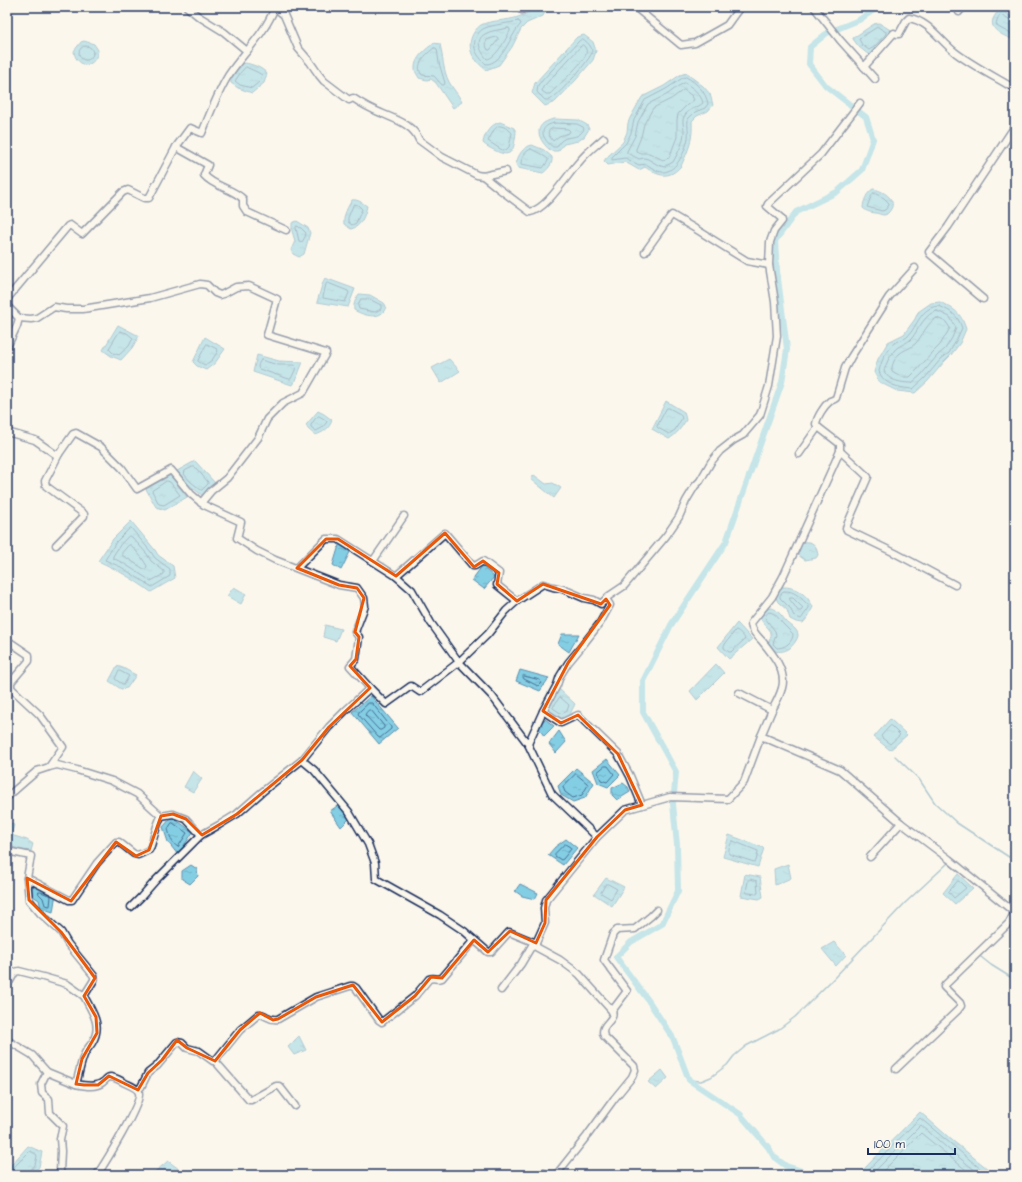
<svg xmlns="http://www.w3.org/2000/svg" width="1022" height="1182" viewBox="0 0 1022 1182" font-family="'Architects Daughter',sans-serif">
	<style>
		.water { fill: url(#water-ripples); stroke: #5a8eae }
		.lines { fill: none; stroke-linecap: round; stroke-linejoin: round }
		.shore { stroke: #456f94; stroke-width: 1 }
		.stream { stroke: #5a8eae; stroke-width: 1.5 }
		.canal { stroke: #84cee4; stroke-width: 6 }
		.minor-casing { stroke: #1b2f5e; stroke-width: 9 }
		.minor { stroke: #fbf7ec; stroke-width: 6 }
		.marked { fill: none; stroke: #e8590c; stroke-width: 3; stroke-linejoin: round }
	</style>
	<defs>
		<pattern id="water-ripples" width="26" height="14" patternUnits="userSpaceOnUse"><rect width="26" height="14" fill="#84cee4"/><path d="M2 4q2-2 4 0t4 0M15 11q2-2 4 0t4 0" fill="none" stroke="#71b1c6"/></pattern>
	</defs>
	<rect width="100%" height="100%" fill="#fbf7ec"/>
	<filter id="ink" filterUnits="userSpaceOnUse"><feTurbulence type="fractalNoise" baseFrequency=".025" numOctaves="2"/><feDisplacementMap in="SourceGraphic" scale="8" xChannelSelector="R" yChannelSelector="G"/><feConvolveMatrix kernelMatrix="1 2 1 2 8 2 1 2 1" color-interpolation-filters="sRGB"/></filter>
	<g filter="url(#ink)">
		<!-- water -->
		<g class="water">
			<path d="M 538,7 L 542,7 L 545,12 L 543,16 L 527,23 L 521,29 L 512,47 L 499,65 L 486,70 C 481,66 476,61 473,56 C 467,45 471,32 481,25 C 490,20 508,21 518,17 C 525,15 531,11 538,7 Z"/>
			<path d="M 1001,9 L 1015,20 L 1015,39 L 1014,40 C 1005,36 989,31 993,19 C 995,15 997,12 1001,9 Z"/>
			<path d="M 879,23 L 892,31 L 892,34 L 869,55 L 859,47 L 853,39 L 853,38 L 874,24 Z"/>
			<path d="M 584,35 L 593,42 L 596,51 L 593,60 L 576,80 L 555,102 L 545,106 L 532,93 L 535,83 L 577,37 Z"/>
			<path d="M 84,41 L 94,44 L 98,50 C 97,58 93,65 84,65 C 78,61 75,59 74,51 L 81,42 Z"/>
			<path d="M 434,43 L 440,44 C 443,57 443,70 449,82 C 453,89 458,94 462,102 L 453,108 L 436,83 L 431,79 L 427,80 L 419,78 C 418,75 415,73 415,69 C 414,58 426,49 434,43 Z"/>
			<path d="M 245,63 C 252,64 263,68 267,74 L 264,83 L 252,93 L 238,88 L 231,83 L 231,79 C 235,73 239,67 245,63 Z"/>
			<path d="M 686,73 L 703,86 L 710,94 L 713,105 L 708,111 L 697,116 L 692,121 C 693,140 689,149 681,166 C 669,180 658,176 645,167 L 639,170 L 625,162 L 608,165 L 604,161 L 606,158 L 623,142 L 627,132 L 628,123 L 630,118 L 642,97 L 664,86 L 680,75 Z"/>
			<path d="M 554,119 L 578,120 L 587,125 L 589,129 L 584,137 L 578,141 L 564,144 L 558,151 L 551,151 C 538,140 531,124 554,119 Z"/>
			<path d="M 500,122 L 514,128 L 516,132 C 514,149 513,160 494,150 C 490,148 486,146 483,143 C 484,134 491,124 500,122 Z"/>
			<path d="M 532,145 L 544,150 L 552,157 C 553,164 548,169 543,173 L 518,168 L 516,164 C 518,155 523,147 532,145 Z"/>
			<path d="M 873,189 C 882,190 897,199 891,209 C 889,212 887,215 884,215 C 881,215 878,213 875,213 C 870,212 867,212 863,208 C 863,202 867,192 873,189 Z"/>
			<path d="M 352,200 C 358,199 362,203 367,206 C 365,215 361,227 351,229 L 344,224 C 343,216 347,208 352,200 Z"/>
			<path d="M 297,221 L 308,228 L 310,233 L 304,254 L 299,257 L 293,254 L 291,250 L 295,241 L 292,231 L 292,223 Z"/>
			<path d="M 325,278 L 355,289 L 348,307 L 317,302 L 323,282 Z"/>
			<path d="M 359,294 L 370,295 L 384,303 L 386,306 C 383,321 364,316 354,310 C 353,304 356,298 359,294 Z"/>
			<path d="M 940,302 C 955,310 960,311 966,329 L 960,343 L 951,355 L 944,362 L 928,381 L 915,393 L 897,391 L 879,382 L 874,372 L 878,359 L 888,342 L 904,334 L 915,319 L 918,312 L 931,303 Z"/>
			<path d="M 118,325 L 139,336 L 132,348 L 121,360 L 111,356 L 103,350 Z"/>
			<path d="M 205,337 L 225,349 L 215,363 L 206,370 L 197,366 L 193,362 Z"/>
			<path d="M 257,355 L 279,361 L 303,362 L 297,377 L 292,385 L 253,372 Z"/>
			<path d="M 449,359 L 460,371 L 441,383 L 432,368 Z"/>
			<path d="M 666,401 L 684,412 L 686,420 C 681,428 677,434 669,439 L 652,429 Z"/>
			<path d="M 318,411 L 324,414 L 332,420 C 330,428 323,433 315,435 L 308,429 L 306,425 Z"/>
			<path d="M 195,461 L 215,483 L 203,496 L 188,484 L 177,471 Z"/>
			<path d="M 170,475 L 187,497 L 165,510 L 156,507 L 146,489 Z"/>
			<path d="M 534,475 L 546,484 L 553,483 L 561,488 L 554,498 L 531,479 Z"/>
			<path d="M 131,521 L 155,550 L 158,555 L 173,566 L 175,578 L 151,592 C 133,579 118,570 98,561 L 113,539 Z"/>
			<path d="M 340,542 L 352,548 L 341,570 L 333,565 Z"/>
			<path d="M 802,542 C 813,541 816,544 818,555 L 816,558 L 805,560 L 798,555 L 797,550 Z"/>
			<path d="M 482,566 L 494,577 L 484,589 L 472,580 Z"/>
			<path d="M 234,587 L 246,594 L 241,604 L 227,596 Z"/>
			<path d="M 782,587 C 795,586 808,595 813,607 L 808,617 L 803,623 L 796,622 L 790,619 L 787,610 L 778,602 L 775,596 Z"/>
			<path d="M 770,608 C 773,608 776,609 778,612 C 781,614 783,618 786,621 C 789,625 798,629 798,635 C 798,639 793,645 790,648 C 784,653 768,654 769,642 C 769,639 772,636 771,633 C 770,626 748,616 770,608 Z"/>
			<path d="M 737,623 L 752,639 L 729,659 L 718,647 Z"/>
			<path d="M 325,625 L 341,629 L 336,641 L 323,637 Z"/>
			<path d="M 562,634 L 579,634 L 569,652 L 558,644 Z"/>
			<path d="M 716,664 L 724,673 L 697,700 L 690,691 Z"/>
			<path d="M 117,666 L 123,668 L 136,675 L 127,688 L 121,689 L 109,681 Z"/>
			<path d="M 520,670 L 549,678 L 540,691 L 516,681 Z"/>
			<path d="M 559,689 L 575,704 L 570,714 L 562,719 L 546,710 Z"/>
			<path d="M 371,696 L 398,728 L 379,744 L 352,712 Z"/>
			<path d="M 545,719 L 554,726 L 544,736 L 538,727 Z"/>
			<path d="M 890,719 L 907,735 L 890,750 L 874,737 Z"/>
			<path d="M 559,731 L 566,742 L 556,753 L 549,744 Z"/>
			<path d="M 607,759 L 620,775 L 608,787 L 598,783 L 593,770 Z"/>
			<path d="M 576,768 L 594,783 L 585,798 L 573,802 L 561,795 L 558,786 Z"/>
			<path d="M 193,771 L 202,779 L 193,792 L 184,787 Z"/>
			<path d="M 623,783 L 628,787 L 630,792 L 617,800 L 612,795 L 612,788 Z"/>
			<path d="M 340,804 L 349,819 L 341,827 L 330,811 Z"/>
			<path d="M 172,817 L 193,832 L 178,855 L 168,842 L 163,827 Z"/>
			<path d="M 7,820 L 14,825 L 11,835 L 27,840 L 33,844 L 31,851 L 22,850 L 7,845 Z"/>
			<path d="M 729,835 L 764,848 L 758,867 L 723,857 Z"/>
			<path d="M 566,839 L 577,848 L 563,865 L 548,855 L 555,847 Z"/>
			<path d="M 788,864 L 791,878 L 775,885 L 774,869 Z"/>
			<path d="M 191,865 L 197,869 L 198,876 L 190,884 L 182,879 L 182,871 Z"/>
			<path d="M 745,874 L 760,877 L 763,897 L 759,899 L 741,896 Z"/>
			<path d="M 958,874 L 973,888 L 955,904 L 943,893 Z"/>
			<path d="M 606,878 L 624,887 L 612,906 L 594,894 Z"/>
			<path d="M 33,884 L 56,893 L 53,912 L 41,908 L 39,900 L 30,894 Z"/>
			<path d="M 520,884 L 538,893 L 535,899 L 522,896 L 515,891 Z"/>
			<path d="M 834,942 L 846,955 L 836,966 L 822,949 Z"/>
			<path d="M 299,1036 L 306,1050 L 294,1055 L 288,1047 Z"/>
			<path d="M 662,1070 L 668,1078 L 656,1089 L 648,1082 Z"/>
			<path d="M 920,1112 L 953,1141 L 993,1173 L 991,1175 L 862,1175 L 860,1173 Z"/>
			<path d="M 28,1146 L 42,1152 L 39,1167 L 32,1175 L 7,1175 L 12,1164 Z"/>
			<path d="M 168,1161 L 183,1172 L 181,1175 L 151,1175 Z"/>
		</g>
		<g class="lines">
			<!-- shore -->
			<g class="shore">
				<path d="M 518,21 L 520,22 L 521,24 C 510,35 503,64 486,64 C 477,56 470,46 478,34 C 479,32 482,29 485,28 C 492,25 510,23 518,21 Z"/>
				<path d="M 1015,23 L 1012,22 L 1001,15 L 999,16 L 996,24 L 998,27 L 1015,36"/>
				<path d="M 878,27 L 886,32 L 886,34 L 874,47 L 869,50 L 862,45 L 859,39 Z"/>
				<path d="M 508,28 L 510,29 L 510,31 C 506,39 496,58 487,59 C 481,52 474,40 485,34 C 491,30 501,30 508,28 Z"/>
				<path d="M 497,37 L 498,38 L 498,40 L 490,50 L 488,50 L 485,44 L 487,40 Z"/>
				<path d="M 583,39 C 587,42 592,46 592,52 C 591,59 559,95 551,99 C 549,100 548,100 545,100 L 537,92 L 538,85 L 579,41 Z"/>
				<path d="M 583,45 C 586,48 587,50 586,54 C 584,62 557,87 550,94 L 546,94 L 542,91 L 543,87 L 581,46 Z"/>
				<circle cx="86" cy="53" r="7"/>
				<path d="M 434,48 L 436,48 L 437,49 L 439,63 L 445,83 L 444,85 L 442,85 L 434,76 L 422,75 C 414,65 426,54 434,48 Z"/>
				<path d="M 246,67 L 257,72 L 262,75 L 260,81 L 252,88 L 240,85 L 235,81 L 241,72 Z"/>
				<path d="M 686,77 C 697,83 706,92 708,104 L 705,108 L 695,112 L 688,119 C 687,125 689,132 688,138 C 686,149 677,172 663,172 C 657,172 651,167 646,164 L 639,165 L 625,158 L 612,160 L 612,157 L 626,143 L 631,133 L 634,120 L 645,100 L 666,89 L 681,79 Z"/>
				<path d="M 685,83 C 692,87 701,94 703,103 C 697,108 689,109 685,115 C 681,120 684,126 684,131 C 684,142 678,153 673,162 L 664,167 L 658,165 L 648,159 L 644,158 L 639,159 L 627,153 L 627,151 L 635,136 L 638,122 L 648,104 L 668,94 L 677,87 Z"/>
				<path d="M 684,90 L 692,96 L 694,100 L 687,105 L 678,114 L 677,120 L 677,137 L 669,158 L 663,160 L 649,153 L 640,153 L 636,151 L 636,149 L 641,137 L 644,124 L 653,108 L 671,99 Z"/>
				<path d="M 554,123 L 577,124 L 583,127 L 584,129 C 577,141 569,134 561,141 C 559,143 558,145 557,147 L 553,147 C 542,139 537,127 554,123 Z"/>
				<path d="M 498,126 C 502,125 509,129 512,133 L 509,147 L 506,150 L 502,150 L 488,141 L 494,130 Z"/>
				<path d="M 553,128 L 568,129 L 570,131 L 569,133 L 559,136 L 553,141 L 550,137 L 548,133 L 549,131 Z"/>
				<path d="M 531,149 L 541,154 L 548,159 L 548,161 L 543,168 L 521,164 C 521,158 525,151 531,149 Z"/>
				<path d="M 874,193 L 884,198 L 889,203 L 889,205 L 885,210 L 882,211 L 867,207 L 871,197 Z"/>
				<path d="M 354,204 L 358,205 L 362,209 L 356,223 L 352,225 L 348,222 L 348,218 Z"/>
				<path d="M 297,226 L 301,228 L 306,233 L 305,237 L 302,242 L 299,241 L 296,228 Z"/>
				<path d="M 328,283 L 348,291 L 349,293 L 345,302 L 323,298 L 323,297 L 326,284 Z"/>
				<path d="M 361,299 L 369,299 L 381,305 L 381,309 L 375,312 L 359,309 L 358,306 Z"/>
				<path d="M 939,306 C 952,312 957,314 962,328 L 956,341 L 949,353 L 941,359 L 925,378 L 913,389 C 900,388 883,385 879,371 C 881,363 885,352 891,346 C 895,341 902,341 907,337 C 918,326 920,307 939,306 Z"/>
				<path d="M 937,311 L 950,317 L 956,328 L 952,338 L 945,349 L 937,356 L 921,375 L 912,383 C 902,383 888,381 884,371 C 886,364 889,357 894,351 C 898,345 907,344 912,338 C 918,330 926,312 937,311 Z"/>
				<path d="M 937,318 L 946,322 L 950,328 L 940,345 L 933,352 L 917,370 L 910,377 L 902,377 L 892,371 C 891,366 895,358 899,354 C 903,350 910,349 915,344 C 923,336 927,322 937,318 Z"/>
				<path d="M 120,331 L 127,333 L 133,338 L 129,346 L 119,355 L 113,353 L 109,349 Z"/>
				<path d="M 207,344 L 217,349 L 218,351 L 212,360 L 205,365 L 199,362 L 198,361 Z"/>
				<path d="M 261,360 L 278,365 L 295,365 L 296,368 L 291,379 L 289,379 L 259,369 C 257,367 259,362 261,360 Z"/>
				<path d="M 667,408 L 669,408 L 680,414 L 682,418 L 675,430 L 669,434 L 658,428 L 657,427 Z"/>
				<path d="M 319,416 L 326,420 L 327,422 L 322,428 L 316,431 L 311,427 L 311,425 L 315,419 Z"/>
				<path d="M 193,467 L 195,467 L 208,482 L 208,484 L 202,490 L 201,490 L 191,482 L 184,474 L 185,471 Z"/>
				<path d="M 167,481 L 170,482 L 180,495 L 164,505 L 159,504 L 152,491 Z"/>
				<path d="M 131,528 L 151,552 L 155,558 L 170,569 L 170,576 L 152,587 L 121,567 L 105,560 L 116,542 L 129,529 Z"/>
				<path d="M 129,536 L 132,537 L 147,554 L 151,561 L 164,571 L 164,574 L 151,581 L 123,563 L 113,558 L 113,556 L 120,545 Z"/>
				<path d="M 129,545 L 131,545 L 142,558 L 147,566 L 146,569 L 144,569 L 122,555 L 122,553 Z"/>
				<path d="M 784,591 C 795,590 802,599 809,606 L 809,608 L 801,619 L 794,616 L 790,608 L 780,598 L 780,596 Z"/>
				<path d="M 790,598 L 793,598 L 803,608 L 801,611 L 798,611 L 794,605 L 790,600 Z"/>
				<path d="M 769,612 C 777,613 779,620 784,625 C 787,628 790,631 793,634 C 793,642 785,648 777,648 L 773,644 L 776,635 L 775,631 L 765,618 L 766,615 Z"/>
				<path d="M 736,630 C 739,631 744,636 745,639 L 731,652 L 729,652 L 724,648 L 724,646 Z"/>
				<path d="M 120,671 L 129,676 L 124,684 L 122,684 L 115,679 L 118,672 Z"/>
				<path d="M 524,676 L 540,680 L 541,683 L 538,686 L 524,679 L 523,677 Z"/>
				<path d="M 560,697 L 569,705 L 567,711 L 562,714 L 553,708 Z"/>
				<path d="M 369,703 L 372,703 L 391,727 L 391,729 L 380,738 L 378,737 L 358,714 L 359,712 Z"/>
				<path d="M 369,710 L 371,710 L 384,726 L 384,728 L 381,730 L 379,730 L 365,715 L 366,713 Z"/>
				<path d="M 891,726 L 900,735 L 890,744 L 882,738 L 881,736 L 889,727 Z"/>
				<path d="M 605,766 L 608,766 L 614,774 L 607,782 L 601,780 L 598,772 Z"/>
				<path d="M 576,774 L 587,783 L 588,785 L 582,795 L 573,798 L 565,792 L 563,787 Z"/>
				<path d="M 173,823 L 187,833 L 178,847 C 171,843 170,836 168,829 L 171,824 Z"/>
				<path d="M 733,841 L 758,851 L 758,852 L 756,861 L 754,862 L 729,854 C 728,851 730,843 733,841 Z"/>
				<path d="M 565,844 L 570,847 L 571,849 L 563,859 L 561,860 L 555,856 L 555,854 Z"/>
				<path d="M 750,879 L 757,881 L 758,892 L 757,894 L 748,893 L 746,892 L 748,881 Z"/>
				<path d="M 958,881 L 960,882 L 966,888 L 954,898 L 949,892 Z"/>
				<path d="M 606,884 L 608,884 L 617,889 L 611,899 L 601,893 Z"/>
				<path d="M 39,892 L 41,892 L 51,896 L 50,906 L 45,905 L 43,898 L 39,894 Z"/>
				<path d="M 7,1174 L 11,1173 L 15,1166 L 30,1151 L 36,1154 L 37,1156 L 35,1165 L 30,1171 L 29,1175"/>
				<path d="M 864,1175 L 920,1118 L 988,1175"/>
				<path d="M 871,1175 L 921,1125 L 947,1148 L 981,1175"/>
				<path d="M 879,1175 L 921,1133 L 972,1175"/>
			</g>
			<!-- stream -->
			<g class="stream">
				<path d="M 895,756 L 919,779 L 935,803 L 957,823 L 1015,861"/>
				<path d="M 981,957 L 991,965 L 1015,980"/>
				<path d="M 689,1080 L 701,1081 L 711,1077 L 727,1065 L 734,1056 L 746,1046 L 779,1029 L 795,1017 L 834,978 L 905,903 L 948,863 L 955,869"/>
			</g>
			<!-- canal -->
			<path class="canal" d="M 815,1175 L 786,1166 L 774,1157 L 768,1147 L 740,1114 L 689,1080 L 673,1038 L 648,1000 L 616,957 L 631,942 L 662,924 L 678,891 L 677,845 L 673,804 L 676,772 L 643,712 L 643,681 L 671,625 L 726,542 L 782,382 L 787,349 L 777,271 L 775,241 L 796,212 L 837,192 L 862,170 L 873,139 L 866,117 L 826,86 L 809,64 L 810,47 L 827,33 L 859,20 L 878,7"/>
			<defs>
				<g id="minor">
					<path d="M 187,7 L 198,16 L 224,32 L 247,51"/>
					<path d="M 514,7 L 522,10 L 526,7"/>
					<path d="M 635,7 L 681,45 L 695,43 L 727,25 L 740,7"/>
					<path d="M 814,7 L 840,40 L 875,79"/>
					<path d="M 275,8 L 284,15 L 298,48 L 310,62 L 319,75 L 324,81 L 349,100 L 353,98 C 362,104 371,109 381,113 C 394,119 413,124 419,140 L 442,157 L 477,175 L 483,176 L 506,171"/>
					<path d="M 959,12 L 963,7"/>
					<path d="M 864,67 L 894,33 L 897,34 L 899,34 L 906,21 L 909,18 C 929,21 941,42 956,53 C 975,67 995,77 1015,89"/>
					<path d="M 176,147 L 208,165 L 204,175 C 214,187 232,188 243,199 L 243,206 L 247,212 L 286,230"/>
					<path d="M 483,176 L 498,188 L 530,212 C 547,209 567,175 579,162 C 586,153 595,146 604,138"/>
					<path d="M 645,252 L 670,217 L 672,215 L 699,231 L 747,261 L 769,265"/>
					<path d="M 7,299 L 68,226 L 70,225 L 82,234 L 123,192 L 128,190 L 144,198 L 149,198 L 176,147 L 190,128 L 202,133 C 210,114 217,94 228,76 C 243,53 265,34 275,7"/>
					<path d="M 983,299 L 930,254 L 929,252 L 948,227 L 1015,126"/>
					<path d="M 7,306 L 19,318 L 31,319 L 37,318 L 54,307 L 66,309 L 83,309 L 150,298 L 200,284 L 207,285 L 215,293 L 220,295 L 223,294 L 236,287 L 249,286 L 277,299 L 267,335 L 326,353 L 303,393 L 283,403 L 267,419 L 258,438 L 227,478 L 211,491 L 201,503"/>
					<path d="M 7,347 L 17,326 L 19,318"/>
					<path d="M 7,432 L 35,440 L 55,454 L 59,454 L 73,434 L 76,433 L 101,447 L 122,468 L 137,489 L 171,470 L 191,494 L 204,505 L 241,522 L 237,538 L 257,551 L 275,560 L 339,585 L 357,588 L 364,598 L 365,606 L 355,632 L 359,637 L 356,659 L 350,666 L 370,688"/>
					<path d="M 840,451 L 868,477 L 847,525 L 846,528 L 847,530 L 895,553 L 955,585"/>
					<path d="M 799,454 L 818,427"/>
					<path d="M 56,545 L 84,516 L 84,514 L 46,486 L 45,481 L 59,454"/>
					<path d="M 373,561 L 404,516"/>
					<path d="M 297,568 L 326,539 L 338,539 L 396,576 L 445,533 L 473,566 L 475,566 L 483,561 L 499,573 L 497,585 L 517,601"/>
					<path d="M 396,576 L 412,590 L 431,623 L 459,662 L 492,696 L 528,744 L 543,711 L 561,723 L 578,715 L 618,754 L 630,776 L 642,805"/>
					<path d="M 7,640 L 29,655 L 29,661 L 11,682 L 11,688 L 40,715 L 63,747 L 49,767 L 57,765 L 77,770 L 112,781 L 137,794 L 161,816 L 173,814 L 186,819 L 201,835 L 156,880 L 141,897 L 131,907"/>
					<path d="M 739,693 L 772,710 C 776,703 780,695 782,688 C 787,671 772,653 762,641 C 757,636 751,630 751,623 L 772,597 L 783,577 L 840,451 L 840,444 L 818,427 L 816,424 C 817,417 824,406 830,401 C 832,400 834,400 836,398 L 845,368 L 851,357 L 889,297 L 915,268"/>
					<path d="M 543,711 L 557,685 L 560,676 L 568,663 L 582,646 L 600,623 L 610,605 L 606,599"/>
					<path d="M 761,736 L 840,770 L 901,823 L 949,859 L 1015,913"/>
					<path d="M 528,744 L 552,794 L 597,837"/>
					<path d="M 302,760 L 314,770 L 349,812 L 368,844 L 375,863 L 376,879 L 440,915 L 464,931 L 488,952 L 491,952 L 509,932 L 536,943"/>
					<path d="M 7,797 L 37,771 L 49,767"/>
					<path d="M 201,835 L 219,825 L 237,814 L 262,792 L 302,760 L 329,727 L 345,711 L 370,688 L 386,704 L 411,686 L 420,692 L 459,662 L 488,634 L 506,611 L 517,601 L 543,584 L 553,587 L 563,589 L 584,598 L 594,600 L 601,604 L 609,596 L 624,586 L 666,536 L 679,517 L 686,501 L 695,486 L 700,481 L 711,462 L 720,451 L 734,440 L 743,435 L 760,415 L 769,386 L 777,336 L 775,302 L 769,265 L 770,242 L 774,231 L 782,221 L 781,218 L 767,206 L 768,204 L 821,154 L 860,103"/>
					<path d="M 7,851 L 31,856 L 27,878 L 69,900 L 72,900 L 97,863 L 116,842 L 119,842 L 134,854 L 138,855 L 149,850 L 151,846 L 157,826 L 161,816"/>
					<path d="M 870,857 L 901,823"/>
					<path d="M 657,910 L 651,916 L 635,929 L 617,930 L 613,934 L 604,960 L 627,991 L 612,1011 L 579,974 L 560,960 L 536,947 L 536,943 L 545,923 L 544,908 L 546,900 L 597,837 L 625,810 L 670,797 L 728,799 L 744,782 L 761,736 L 772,710"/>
					<path d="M 7,981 L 10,981 L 15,972 L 19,971 L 43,977 L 67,984 L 84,996"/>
					<path d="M 501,990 L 521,964 L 534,942"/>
					<path d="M 7,1040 L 32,1055 L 47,1072 L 76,1084 C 79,1074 81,1061 85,1053 C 87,1049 90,1046 92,1043 C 103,1025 92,1012 84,996 L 94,980 L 94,976 L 68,944 L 61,932 L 41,914 L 29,900 L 27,878"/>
					<path d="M 215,1061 L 249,1100 L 251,1100 L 276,1086 L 279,1086 L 281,1088 L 295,1106"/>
					<path d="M 896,1069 L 958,1010 L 961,1006 L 960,1003 L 944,987 L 945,985 L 1009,923 L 1014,913"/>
					<path d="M 47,1072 L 41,1084 L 42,1093 L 49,1099 L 50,1113 L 63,1126 L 60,1139 L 61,1151 L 60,1172 L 62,1175"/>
					<path d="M 76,1084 C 85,1086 96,1088 103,1082 C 106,1080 107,1077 110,1077 C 115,1077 121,1081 125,1083 C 129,1085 138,1088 139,1093 C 142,1103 105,1163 97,1175"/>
					<path d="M 138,1090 L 141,1087 L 148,1073 L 157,1066 L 177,1042 L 182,1043 L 187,1048 L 199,1051 L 213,1061 L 215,1061 L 240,1030 L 259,1014 C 266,1014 269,1021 278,1019 L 316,997 L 350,986 L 353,986 L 356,988 L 379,1020 L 382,1022 L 415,996 L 429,979 C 434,977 437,980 442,978 L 474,940"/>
					<path d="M 542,1175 L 544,1173 L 552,1175"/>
					<path d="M 556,1175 L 587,1136 L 614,1099 L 632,1077 L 635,1070 L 634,1066 L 604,1036 C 599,1024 616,1021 612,1011"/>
				</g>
			</defs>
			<!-- minor casing -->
			<use href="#minor" class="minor-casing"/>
			<!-- minor -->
			<use href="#minor" class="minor"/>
		</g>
	</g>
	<!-- marked area -->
	<path d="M0 0H1022V1182H0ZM 445,533 L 474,567 L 483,561 L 499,573 L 497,584 L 517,601 L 543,584 L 601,604 L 606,599 L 610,605 L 568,663 L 543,711 L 561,723 L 578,715 L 618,754 L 642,805 L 625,810 L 597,837 L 546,900 L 545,923 L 536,943 L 510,931 L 488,952 L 474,940 L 442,978 L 431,977 L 415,996 L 382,1022 L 353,985 L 316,997 L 278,1019 L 273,1020 L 260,1013 L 240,1030 L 215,1061 L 187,1048 L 177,1040 L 162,1060 L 148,1073 L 138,1090 L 109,1076 L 98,1085 L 84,1085 L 76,1084 L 82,1059 L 97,1033 L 96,1017 L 84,996 L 95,978 L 61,932 L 29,900 L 27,878 L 71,901 L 116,842 L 136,856 L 149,850 L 161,816 L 173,814 L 186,819 L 202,835 L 237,814 L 302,760 L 329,727 L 370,688 L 350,666 L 356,659 L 359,637 L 355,632 L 364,598 L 357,588 L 339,585 L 297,568 L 326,539 L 338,539 L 396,576 Z" fill="#fbf7ec" fill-opacity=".55" fill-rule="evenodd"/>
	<path class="marked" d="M 445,533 L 474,567 L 483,561 L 499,573 L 497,584 L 517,601 L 543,584 L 601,604 L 606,599 L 610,605 L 568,663 L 543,711 L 561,723 L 578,715 L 618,754 L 642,805 L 625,810 L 597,837 L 546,900 L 545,923 L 536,943 L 510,931 L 488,952 L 474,940 L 442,978 L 431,977 L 415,996 L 382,1022 L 353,985 L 316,997 L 278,1019 L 273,1020 L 260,1013 L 240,1030 L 215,1061 L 187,1048 L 177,1040 L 162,1060 L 148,1073 L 138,1090 L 109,1076 L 98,1085 L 84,1085 L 76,1084 L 82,1059 L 97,1033 L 96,1017 L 84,996 L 95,978 L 61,932 L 29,900 L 27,878 L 71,901 L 116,842 L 136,856 L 149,850 L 161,816 L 173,814 L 186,819 L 202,835 L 237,814 L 302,760 L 329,727 L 370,688 L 350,666 L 356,659 L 359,637 L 355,632 L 364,598 L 357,588 L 339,585 L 297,568 L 326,539 L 338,539 L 396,576 Z"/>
	<!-- margin -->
	<rect width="1022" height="1182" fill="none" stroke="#fbf7ec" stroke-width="24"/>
	<rect x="12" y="12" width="998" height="1158" fill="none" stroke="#1b2f5e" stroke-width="1.5" filter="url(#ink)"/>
	<!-- scale -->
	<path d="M868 1148v6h87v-6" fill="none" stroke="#1b2f5e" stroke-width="2"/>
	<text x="874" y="1148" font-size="12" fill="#1b2f5e" stroke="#fbf7ec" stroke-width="3" paint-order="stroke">100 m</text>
</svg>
